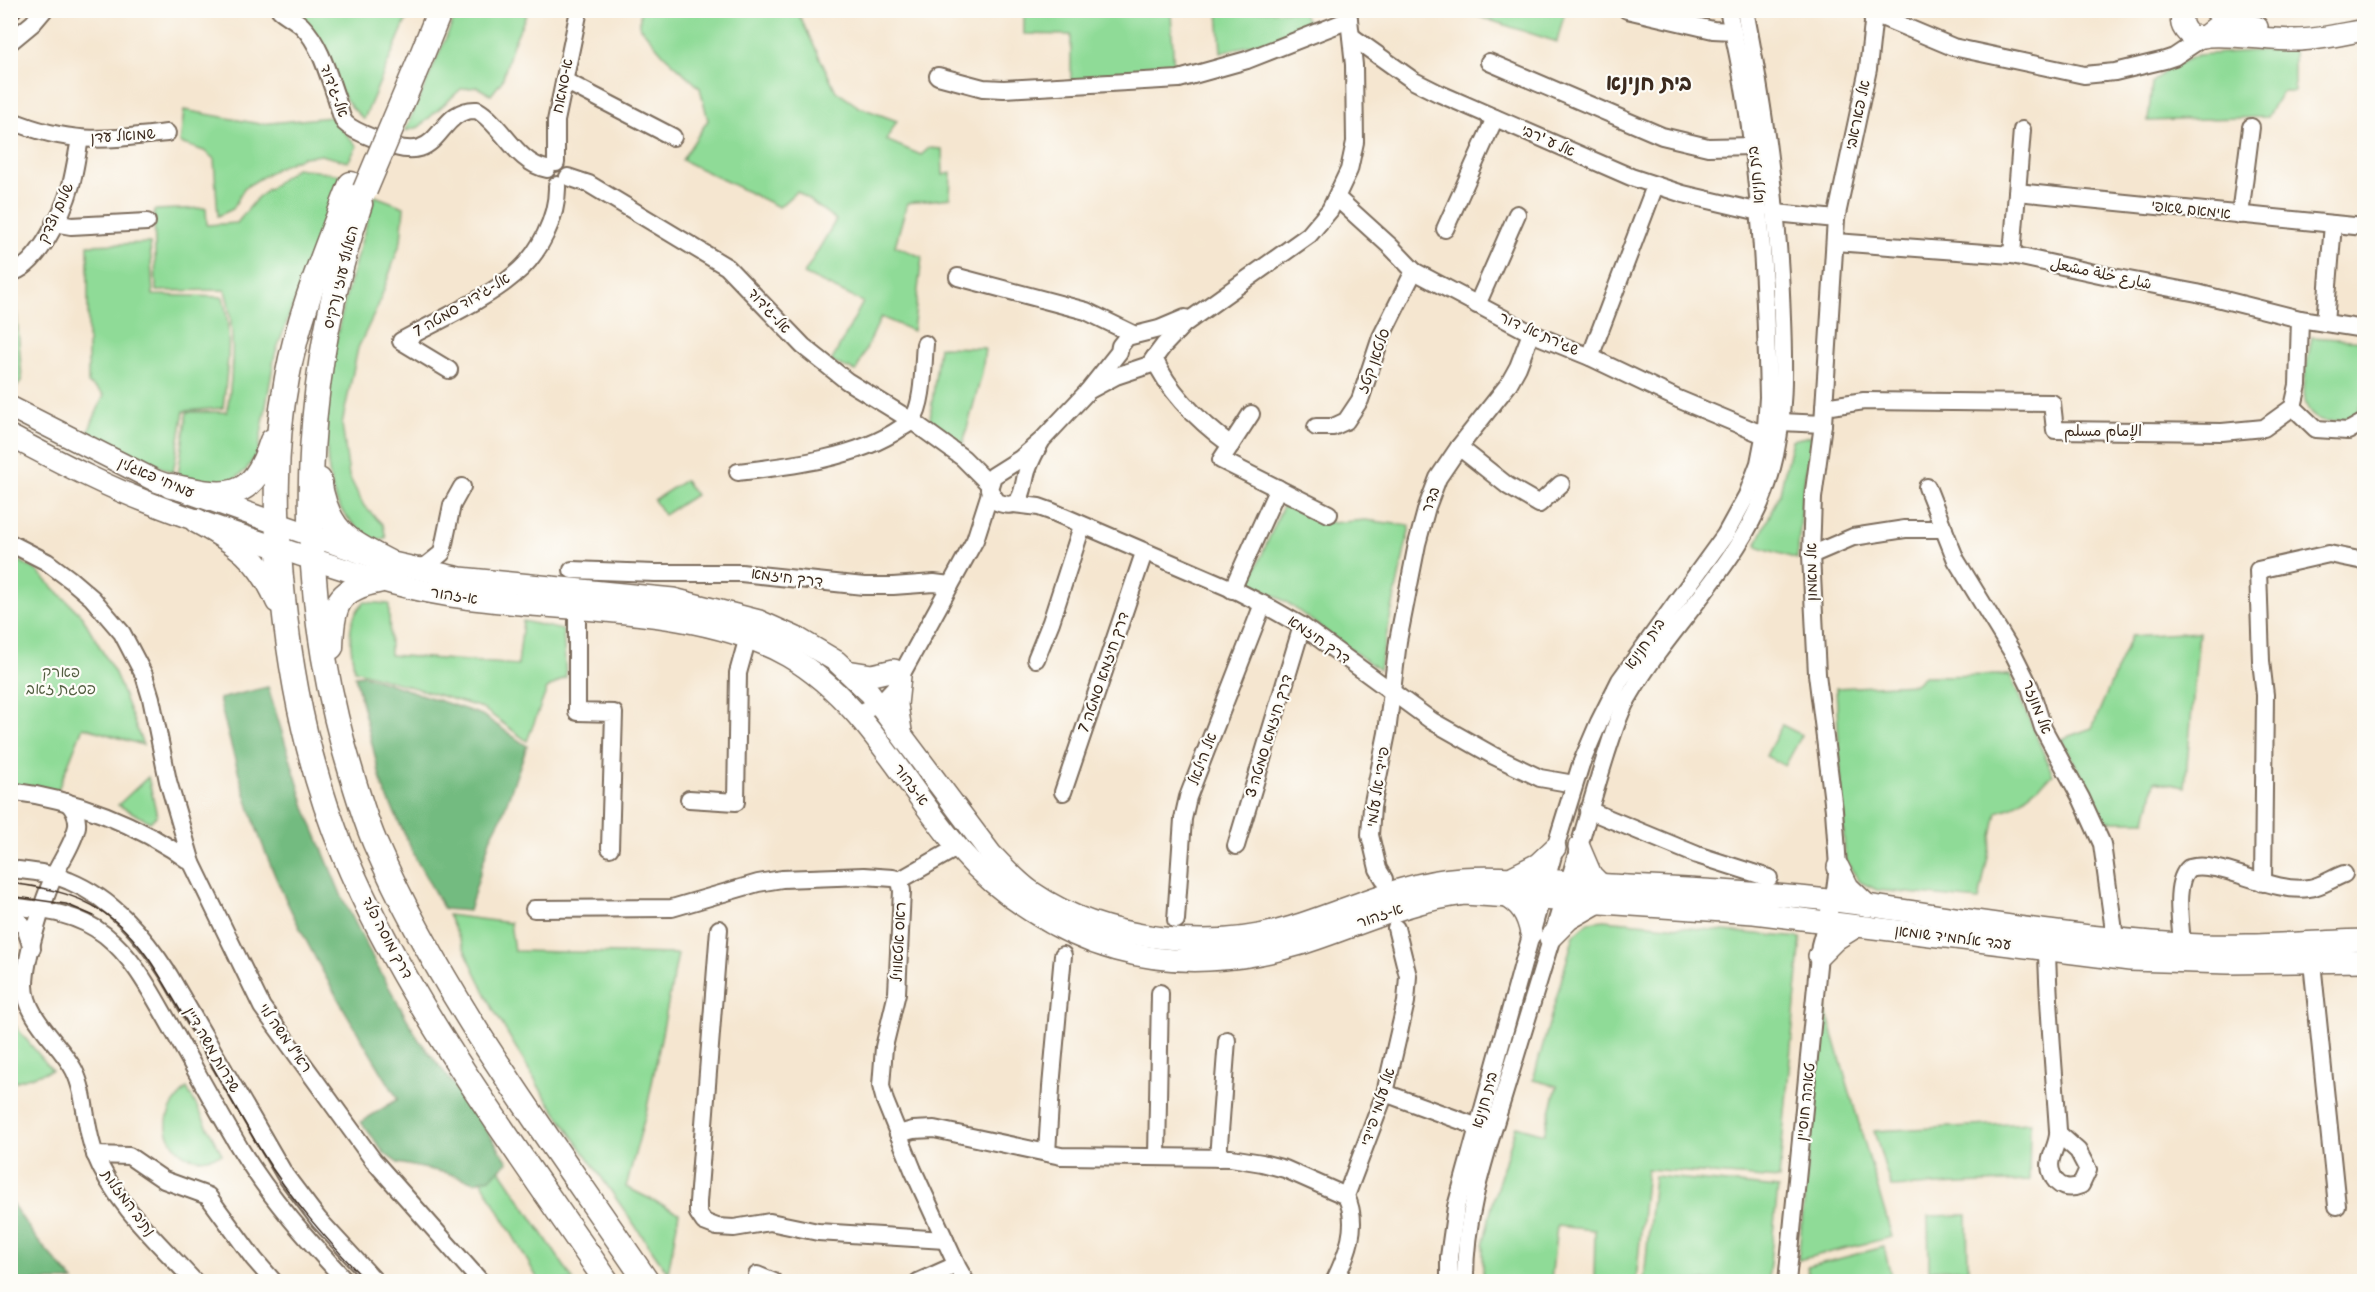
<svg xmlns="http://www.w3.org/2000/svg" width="2375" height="1292" viewBox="0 0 2375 1292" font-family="'Balsamiq Sans','Playpen Sans Arabic','Playpen Sans Hebrew',sans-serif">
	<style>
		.green { fill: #8fdb97; stroke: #65825a; stroke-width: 1.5 }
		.forest { fill: #73bb80; stroke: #57724f; stroke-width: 1.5 }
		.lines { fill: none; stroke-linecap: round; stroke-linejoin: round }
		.minor-casing { stroke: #7c6c5c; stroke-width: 20 }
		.major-casing { stroke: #7c6c5c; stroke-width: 24 }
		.highway-casing { stroke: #7c6c5c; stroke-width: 27 }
		.minor { stroke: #fff; stroke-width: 16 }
		.major { stroke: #fff; stroke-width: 21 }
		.highway { stroke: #fff; stroke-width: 24 }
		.tram { stroke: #3b2a1e; stroke-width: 1.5 }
		.highway-bridge-casing { stroke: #7c6c5c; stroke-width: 27; stroke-linecap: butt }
		.highway-bridge { stroke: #fff; stroke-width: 24 }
		.labels { text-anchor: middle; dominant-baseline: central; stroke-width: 4.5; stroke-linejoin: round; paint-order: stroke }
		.street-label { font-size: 15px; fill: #3b2a1e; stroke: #fdfcf7 }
		.park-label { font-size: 15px; fill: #545f42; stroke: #fdfcf7 }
		.district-label { font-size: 21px; font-weight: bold; fill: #3b2a1e; stroke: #fdfcf7 }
	</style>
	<rect width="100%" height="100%" fill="#fdfcf7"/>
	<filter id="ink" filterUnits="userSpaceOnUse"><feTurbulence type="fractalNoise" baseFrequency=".0167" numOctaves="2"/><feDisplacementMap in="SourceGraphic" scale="12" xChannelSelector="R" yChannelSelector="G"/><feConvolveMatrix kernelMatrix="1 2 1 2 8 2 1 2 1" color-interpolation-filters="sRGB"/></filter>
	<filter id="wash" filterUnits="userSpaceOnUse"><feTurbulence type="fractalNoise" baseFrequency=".008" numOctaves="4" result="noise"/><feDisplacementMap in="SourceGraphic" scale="24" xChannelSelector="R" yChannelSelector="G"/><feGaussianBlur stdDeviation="1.35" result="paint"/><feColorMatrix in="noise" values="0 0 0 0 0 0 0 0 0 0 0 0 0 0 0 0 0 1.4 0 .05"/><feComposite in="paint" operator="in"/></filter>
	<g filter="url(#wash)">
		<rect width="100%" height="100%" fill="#f5e6d0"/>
		<!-- green -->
		<g class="green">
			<path d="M 458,10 L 528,11 L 513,44 L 502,81 L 491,95 L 477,87 L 461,89 L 419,127 L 405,131 Z"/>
			<path d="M 755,10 L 757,14 L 766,11 L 797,11 L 836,91 L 859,107 L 897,121 L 886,140 L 921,155 L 929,148 L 942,149 L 943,175 L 951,173 L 950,198 L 907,203 L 895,246 L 922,257 L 913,331 L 881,317 L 856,371 L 831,362 L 863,302 L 804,274 L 836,220 L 797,191 L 779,207 L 682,160 L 708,120 L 700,88 L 664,55 L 640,27 L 640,11 Z"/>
			<path d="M 297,11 L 410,11 L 364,119 C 329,91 325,43 297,11 Z"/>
			<path d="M 1024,11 L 1171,11 L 1174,74 L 1071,81 L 1071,35 L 1024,34 Z"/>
			<path d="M 1218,11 L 1301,11 L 1315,30 L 1221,52 Z"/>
			<path d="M 1462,11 L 1565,10 L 1565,11 L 1557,42 Z"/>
			<path d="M 2294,48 L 2294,92 L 2282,92 L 2267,117 L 2148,121 L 2152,83 L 2168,69 L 2197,55 Z"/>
			<path d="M 184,110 L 260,124 L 331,117 L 357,146 L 348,162 L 321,155 L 303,157 L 277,168 L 244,188 L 233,209 L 218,216 L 214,159 L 204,151 L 180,143 Z"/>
			<path d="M 296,168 L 342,175 L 275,354 L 258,452 L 246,470 L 232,481 L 218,484 L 178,475 L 187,412 L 227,412 C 233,373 236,328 225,290 L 156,291 L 154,210 L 206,208 L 207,225 L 237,223 L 257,198 Z"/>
			<path d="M 375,196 L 404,207 L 401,241 L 378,306 L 358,348 L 342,424 L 349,476 L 364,506 L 383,525 L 386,538 L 372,541 C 356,527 338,512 333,492 C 310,402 349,282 375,196 Z"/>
			<path d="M 150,243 L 153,295 L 223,297 C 233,334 227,371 223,408 L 184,411 L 173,473 L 88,432 L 104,395 L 88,383 L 88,245 Z"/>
			<path d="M 10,282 L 14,282 L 22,379 L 13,393 L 10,392 Z"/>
			<path d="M 2312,337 L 2364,341 L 2364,397 L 2356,416 C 2287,439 2304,380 2312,337 Z"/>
			<path d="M 939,347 L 985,348 L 982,373 L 961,451 L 930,419 Z"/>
			<path d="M 1815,435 L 1805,475 L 1797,559 L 1756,546 L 1780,492 L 1792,440 Z"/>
			<path d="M 685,480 L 695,495 L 664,515 L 654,500 Z"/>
			<path d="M 1286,499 L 1332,523 L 1365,520 L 1410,526 L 1379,670 L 1286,602 L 1250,582 Z"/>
			<path d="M 11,556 L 36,570 L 82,616 L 115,673 L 143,745 L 83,727 L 57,792 L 11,785 Z"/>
			<path d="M 364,602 L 389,604 L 390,655 L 518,665 L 523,621 L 563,630 L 566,677 L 547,689 L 527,741 L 482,708 L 354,670 C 351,643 344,623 364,602 Z"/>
			<path d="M 2199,632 L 2185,787 L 2155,781 L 2146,821 L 2104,821 L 2090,791 L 2061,739 L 2092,728 L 2131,636 Z"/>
			<path d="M 2010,675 L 2053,775 L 2012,807 L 1997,812 L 1979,900 L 1877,890 L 1860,882 L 1845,860 L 1836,688 L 1915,684 L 1924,676 Z"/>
			<path d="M 1782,725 L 1802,735 L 1785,766 L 1766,756 Z"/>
			<path d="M 148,777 L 157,815 L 150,822 L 118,805 Z"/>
			<path d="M 448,915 L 510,923 L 514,951 L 678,954 L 646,1113 L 626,1187 L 679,1213 L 668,1273 L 542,1092 L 493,1009 Z"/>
			<path d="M 1604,920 L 1801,938 L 1779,1179 L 1647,1169 L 1636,1281 L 1594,1281 L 1595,1230 L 1557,1226 L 1551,1281 L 1483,1281 L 1483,1245 L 1494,1197 L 1516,1126 L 1544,1134 L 1557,1086 L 1533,1080 L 1574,935 L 1589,922 Z"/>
			<path d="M 1824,1003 L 1892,1237 L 1798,1260 Z"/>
			<path d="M 10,1018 L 20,1032 L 52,1070 L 11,1083 Z"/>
			<path d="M 187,1088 L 222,1154 C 215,1156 207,1159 199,1159 C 176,1157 160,1132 170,1111 C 173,1102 181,1095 187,1088 Z"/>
			<path d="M 2030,1123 L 2029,1181 L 1891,1187 L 1874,1131 Z"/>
			<path d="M 497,1165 L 574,1281 L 539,1281 L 481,1180 Z"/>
			<path d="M 1654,1176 L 1778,1188 L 1768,1281 L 1644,1281 Z"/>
			<path d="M 1967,1215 L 1968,1269 L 1929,1270 L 1928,1216 Z"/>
			<path d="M 1884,1247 L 1892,1281 L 1810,1281 L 1807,1267 Z"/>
		</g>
		<!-- forest -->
		<g class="forest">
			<path d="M 364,675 L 482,715 L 527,746 L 502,816 L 490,839 L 469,911 L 444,909 L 417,861 L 383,788 L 355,676 Z"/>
			<path d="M 268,687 L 306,810 L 342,897 L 377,966 L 419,1040 L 466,1100 L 508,1162 L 490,1178 L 475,1182 L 447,1173 L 398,1163 L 385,1154 L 361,1122 L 398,1099 C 354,1027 310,955 276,878 C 251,821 234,759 219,699 Z"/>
			<path d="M 10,1201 L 38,1241 L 74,1281 L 11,1281 Z"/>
		</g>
	</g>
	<g filter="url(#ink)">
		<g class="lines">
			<defs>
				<g id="minor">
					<path d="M 280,10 C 287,16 296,20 302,26 C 320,44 328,74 336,97 C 339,105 340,116 345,123 C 353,131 368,136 378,140 C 445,173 433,108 477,110 C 503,125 516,163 547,169"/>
					<path d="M 1627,10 L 1713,30 L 1733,31"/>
					<path d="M 1872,13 L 1953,47 L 2084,75 L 2115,72 L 2165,60 L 2174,57 L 2204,37"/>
					<path d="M 1351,36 L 1414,81 L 1438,93 L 1631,177 L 1683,194 L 1760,212"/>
					<path d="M 10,42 L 33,23 L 44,10"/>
					<path d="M 1489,62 L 1662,136 L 1708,147 L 1753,146"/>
					<path d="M 938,76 L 983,88 L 1004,89 L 1179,79 L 1247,60 L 1349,20"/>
					<path d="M 565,81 L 673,137"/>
					<path d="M 10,120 C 70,145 105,140 167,133"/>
					<path d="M 556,163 L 556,121 L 579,10"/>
					<path d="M 568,177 L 589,184 L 727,267 L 803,346 L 847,381 L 912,421 L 963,458 L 989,484"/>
					<path d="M 2017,192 L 2364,227"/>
					<path d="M 1337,198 L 1391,247 L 1414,271 L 1531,333 L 1590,357 L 1678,399 L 1764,435"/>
					<path d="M 1776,213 L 1836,219"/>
					<path d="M 2240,215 L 2251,127"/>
					<path d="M 54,223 L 71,226 L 147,222"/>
					<path d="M 1445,229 L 1495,118"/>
					<path d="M 1835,242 L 2012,255 L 2113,277 L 2197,293 L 2300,319 L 2364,329"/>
					<path d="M 2012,255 L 2022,130"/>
					<path d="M 10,273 C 38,268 64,210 71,185 C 75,170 77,154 80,139"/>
					<path d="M 958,277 L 1086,311 L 1133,334"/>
					<path d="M 1477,305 L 1517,214"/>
					<path d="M 2325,323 L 2333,224"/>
					<path d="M 1590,357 L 1655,186"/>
					<path d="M 1154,358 C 1169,393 1201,423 1231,445"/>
					<path d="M 449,370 L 401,341 C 435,322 485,300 514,275 C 539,255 558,217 557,185"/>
					<path d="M 1088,391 L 1116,376 L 1149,365 L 1164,345 L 1184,324 L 1309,235 L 1330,210 L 1349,170 L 1355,142 L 1354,65 L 1348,10"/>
					<path d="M 1824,407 L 1864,401 L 2052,403 L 2055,430 L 2222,432 L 2264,428 L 2293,407 L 2298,385 L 2300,319"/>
					<path d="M 2293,407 L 2316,429 L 2348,431 L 2364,422"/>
					<path d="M 1251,414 L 1221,460 L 1329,514"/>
					<path d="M 1781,422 L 1823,424"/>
					<path d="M 1316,427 L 1333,427 L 1346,421 L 1360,400 L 1381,337 L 1414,271"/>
					<path d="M 1042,440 C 1036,450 1031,460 1027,471 C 1022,488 1024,513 997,502 L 989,489 L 993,476 L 1020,459 L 1042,440 L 1088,391 L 1119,352 L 1120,346 L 1127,337 L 1159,329 L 1185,318"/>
					<path d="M 1459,447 L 1508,486 L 1539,504 L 1561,484"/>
					<path d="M 738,472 C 789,466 858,458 901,428 C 904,426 910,424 912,420 C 924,404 923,364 925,344"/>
					<path d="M 1927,487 L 1956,560 L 2014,655 L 2030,687 L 2043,728 L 2081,798 L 2102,844 L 2115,938"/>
					<path d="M 1014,504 L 1039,507 L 1053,512 L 1239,592 L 1272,609 L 1302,626 L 1432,721 L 1494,756 L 1540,778 L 1574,784"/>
					<path d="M 10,543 L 47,562 L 71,580 L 92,598 L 122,633 L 144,675 L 151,698 L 168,781 L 192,863 L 262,1007 L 373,1160 L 481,1282"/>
					<path d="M 1811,555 L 1853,537 L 1905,529 L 1944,529"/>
					<path d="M 414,568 L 427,565 L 442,553 L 452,505 L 462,487"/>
					<path d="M 572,570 L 655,573 L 741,573 L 864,586 L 893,586 L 934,583 L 950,585"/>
					<path d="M 1232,590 L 1278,488"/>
					<path d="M 577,609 L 577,712 L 614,713 L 610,848"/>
					<path d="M 1036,659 L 1051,622 L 1082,526"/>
					<path d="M 857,714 L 879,704 L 894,688 L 975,540 L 990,493"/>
					<path d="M 10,791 C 75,799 139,824 192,863"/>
					<path d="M 1063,792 L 1144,553"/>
					<path d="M 689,799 L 736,802 L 738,673 L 748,637"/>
					<path d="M 67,802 C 74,809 78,816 77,826 C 74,843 61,860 54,876 C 43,900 25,959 25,985 C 25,1018 60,1043 74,1070 C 87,1096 84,1127 95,1154 C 114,1203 159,1243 195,1282"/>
					<path d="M 1588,810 L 1697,855 L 1769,878"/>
					<path d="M 1236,846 L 1302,626"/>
					<path d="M 10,869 C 30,871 51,873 69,881 C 113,899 144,936 169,975 L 285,1175 L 319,1220 L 376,1282"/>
					<path d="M 1384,879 L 1378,869 L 1370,835 L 1372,807 L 1387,733 L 1398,641 L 1417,544 L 1427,507 L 1438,478 L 1459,447 L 1508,385 L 1518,367 L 1531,333"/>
					<path d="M 900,880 L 958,847"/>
					<path d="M 2263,883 L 2265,695 L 2261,661 L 2258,570 L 2329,554 L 2364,561"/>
					<path d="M 10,906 C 45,910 77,913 105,935 C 134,958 151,992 169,1023 C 193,1065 216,1108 241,1150 C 271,1199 308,1240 347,1282"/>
					<path d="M 534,909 L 672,908 L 758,883 L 782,879 L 864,876 L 893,878 L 900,880 L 902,891 L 897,993 L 884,1047 L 881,1086 L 885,1101 L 913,1170 L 958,1268 L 966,1282"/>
					<path d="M 10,913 L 25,927 L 32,948"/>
					<path d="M 1176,920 L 1183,819 L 1188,797 L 1263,604"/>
					<path d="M 719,929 L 698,1202 L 698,1213 L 704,1222 L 717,1227 L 734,1228 L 770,1222 L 818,1232 L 945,1240"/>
					<path d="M 2182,945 C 2181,924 2173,882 2189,868 C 2220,859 2271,894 2309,888 C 2320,887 2333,878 2344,874"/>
					<path d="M 2047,949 C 2048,1009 2054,1069 2058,1130 C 2060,1145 2045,1159 2052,1174 C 2057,1188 2069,1190 2081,1185 L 2088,1170 L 2078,1151 L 2059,1134"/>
					<path d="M 2312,962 L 2337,1206"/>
					<path d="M 1385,1093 L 1478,1127"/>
					<path d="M 898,1134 L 913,1130 L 934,1129 L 1061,1156 L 1231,1158 L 1262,1163 L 1285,1169 L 1346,1196"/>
					<path d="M 1047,1153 L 1051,1087 L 1063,955"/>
					<path d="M 95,1155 L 129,1156 L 164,1180 L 208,1196 L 254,1259 L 274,1282"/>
					<path d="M 1157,1156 L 1160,993"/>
					<path d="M 1218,1158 L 1227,1040"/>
					<path d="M 757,1275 L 774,1282"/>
					<path d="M 918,1282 L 956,1265"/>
					<path d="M 1334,1282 C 1347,1255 1360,1225 1346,1196 L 1385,1093 L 1406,1002 L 1408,976 L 1396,928"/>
					<path d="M 1449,1282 L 1449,1257 L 1456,1207 L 1555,848 L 1581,764 L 1599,722 L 1620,680 L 1725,535 L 1747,495 L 1759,463 L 1766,427 L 1768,397 C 1765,267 1759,137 1728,10"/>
					<path d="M 1465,1282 C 1464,1215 1486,1154 1505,1091 C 1527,1020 1549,949 1570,878 C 1582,837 1593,796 1606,755 C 1613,734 1619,712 1631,693 C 1674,619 1749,556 1771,472 C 1785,421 1784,370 1782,318 C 1779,214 1765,112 1745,10"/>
					<path d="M 1787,1282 L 1820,945 L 1835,890 L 1838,867 L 1834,810 L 1817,674 L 1811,555 L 1813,498 L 1823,424 L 1836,219 L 1868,69 L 1873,23 L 1872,10"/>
				</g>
				<g id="major">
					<path d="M 2184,10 C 2179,21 2182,29 2191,36 L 2204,37 L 2215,28"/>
					<path d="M 2215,10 L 2236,23 L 2257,27"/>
					<path d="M 2207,36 C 2237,34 2266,40 2295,40 C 2319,40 2342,34 2364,30"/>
					<path d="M 10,407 L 156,481 L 388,562 L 460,578 L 673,599 L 759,621 L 799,639 L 836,661 L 870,693 L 991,854 C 1004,867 1017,882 1033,893 C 1103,941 1210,952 1292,927 C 1347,910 1402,882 1461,878 C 1511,875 1560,882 1610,885 C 1685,889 1761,892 1836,901 C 1950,916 2065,937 2180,944 C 2241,948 2304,942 2364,940"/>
					<path d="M 10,436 C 56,460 102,485 150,503 C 195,521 242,536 288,551 C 340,568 391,586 445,595 C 552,614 693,602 788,656 C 865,701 904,785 960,850 C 1000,896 1057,933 1116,950 C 1176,967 1241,962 1301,944 C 1355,927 1407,901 1464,894 L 1754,913 L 2130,960 L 2229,963 L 2364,961"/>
					<path d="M 847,671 L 872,675 L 894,670"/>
					<path d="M 900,676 L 897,705 L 901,731"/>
					<path d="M 1579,847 L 1591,875 L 1600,884"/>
					<path d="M 1838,867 L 1848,887 L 1868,906"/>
					<path d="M 1514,876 L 1538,864 L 1555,848"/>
					<path d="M 1504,895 C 1521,904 1527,914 1531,933"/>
					<path d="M 1550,938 L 1569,919 L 1597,903"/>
					<path d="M 1819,956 L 1836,939 L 1857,926"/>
				</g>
				<g id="highway">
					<path d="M 419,62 L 440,10"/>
					<path d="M 351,184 C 327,247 299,311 287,378 C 273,451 275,524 283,598 C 292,685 310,773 344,854 C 407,1005 515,1146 607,1282"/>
					<path d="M 360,204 C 300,380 295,569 344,748 C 353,779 362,812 375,843 C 443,1000 551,1140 647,1282"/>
					<path d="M 319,480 C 327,531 346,540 388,562"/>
					<path d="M 171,486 C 228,498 252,503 272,441"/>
					<path d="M 197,521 C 236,542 260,558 278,601"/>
					<path d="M 331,647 C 332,607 336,589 378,581"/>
				</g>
			</defs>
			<!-- minor casing -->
			<use href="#minor" class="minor-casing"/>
			<!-- major casing -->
			<use href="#major" class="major-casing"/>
			<!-- highway casing -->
			<use href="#highway" class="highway-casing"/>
			<!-- minor -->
			<use href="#minor" class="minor"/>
			<!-- major -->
			<use href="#major" class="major"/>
			<!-- highway -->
			<use href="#highway" class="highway"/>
			<!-- tram -->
			<g class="tram">
				<path d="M 10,25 L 25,10"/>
				<path d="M 10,883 C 50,888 84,895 115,921 C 146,947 164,983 184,1017 C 210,1062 235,1107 261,1151 C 291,1200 327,1240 367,1282"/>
				<path d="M 10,896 L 66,904 L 94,916"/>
			</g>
			<defs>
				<path id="highway-bridge" d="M 365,190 L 419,62"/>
			</defs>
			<!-- highway-bridge casing -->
			<use href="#highway-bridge" class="highway-bridge-casing"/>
			<!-- highway-bridge -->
			<use href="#highway-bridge" class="highway-bridge"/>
		</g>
	</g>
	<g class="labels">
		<!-- street labels -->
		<g class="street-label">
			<text transform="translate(563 86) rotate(-79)">א-סמאח</text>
			<text transform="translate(334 91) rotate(69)">אל-ג'דוד</text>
			<text transform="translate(1858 115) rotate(-78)">אל פאראבי</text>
			<text transform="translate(123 136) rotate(-4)">שמואל עדן</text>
			<text transform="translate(1548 141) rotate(24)">אל ע 'רבי</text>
			<text transform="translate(1756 175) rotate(-96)">בית חנינא</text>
			<text transform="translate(2191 210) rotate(6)">אימאם שאפי</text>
			<text transform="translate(56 213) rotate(-65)">שלום וצדק</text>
			<text transform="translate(2101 274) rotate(12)">شارع خلة مشعل</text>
			<text transform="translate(341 277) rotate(-76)">האלוף עוזי נרקיס</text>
			<text transform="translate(462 305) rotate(-31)">אל-ג'דוד סמטה 7</text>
			<text transform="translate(769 311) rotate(47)">אל-ג'דוד</text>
			<text transform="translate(1539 334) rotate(24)">שג'רת אל דור</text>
			<text transform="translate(1374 361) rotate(-70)">סלטאן קטז</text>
			<text x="2103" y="431">الإمام مسلم</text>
			<text transform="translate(156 478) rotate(23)">עמיחי פאגלין</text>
			<text transform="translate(1431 500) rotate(-70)">בדר</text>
			<text transform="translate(1812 572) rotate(-91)">אל מאמון</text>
			<text transform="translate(787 578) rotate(7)">דרך חיזמא</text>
			<text transform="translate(454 596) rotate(9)">א-זהור</text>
			<text transform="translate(1319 640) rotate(35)">דרך חיזמא</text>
			<text transform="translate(1645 644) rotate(-55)">בית חנינא</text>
			<text transform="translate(1104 672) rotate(-71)">דרך חיזמא סמטה 7</text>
			<text transform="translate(2037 707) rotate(69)">אל מונזר</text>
			<text transform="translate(1269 736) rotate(-73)">דרך חיזמא סמטה 3</text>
			<text transform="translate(1203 759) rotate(-69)">אל הילאל</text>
			<text transform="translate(911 785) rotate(53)">א-זהור</text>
			<text transform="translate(1378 787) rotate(-81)">פיידי אל עלמי</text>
			<text transform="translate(1380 916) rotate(-19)">א-זהור</text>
			<text transform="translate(387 938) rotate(62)">דרך מוסה פלד</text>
			<text transform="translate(1953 938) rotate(7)">עבד אלחמיד שומאן</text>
			<text transform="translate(899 942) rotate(-87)">ראס אטאוויל</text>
			<text transform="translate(285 1038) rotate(55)">רא"ל משה לוי</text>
			<text transform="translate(212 1050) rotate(60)">שדרות משה דיין</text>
			<text transform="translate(1485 1100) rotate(-74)">בית חנינא</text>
			<text transform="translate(1806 1102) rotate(-84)">טאהה חוסיין</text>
			<text transform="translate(1378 1107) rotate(-72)">אל עלמי פיידי</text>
			<text transform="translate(128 1203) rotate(53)">נתיב המזלות</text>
		</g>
		<!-- park labels -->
		<g class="park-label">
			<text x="61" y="672">פארק<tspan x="61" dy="17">פסגת זאב</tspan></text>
		</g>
		<!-- district labels -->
		<g class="district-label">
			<text x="1649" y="83">בית חנינא</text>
		</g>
	</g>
	<!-- margin -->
	<rect width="2375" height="1292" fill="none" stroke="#fdfcf7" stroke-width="36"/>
</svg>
